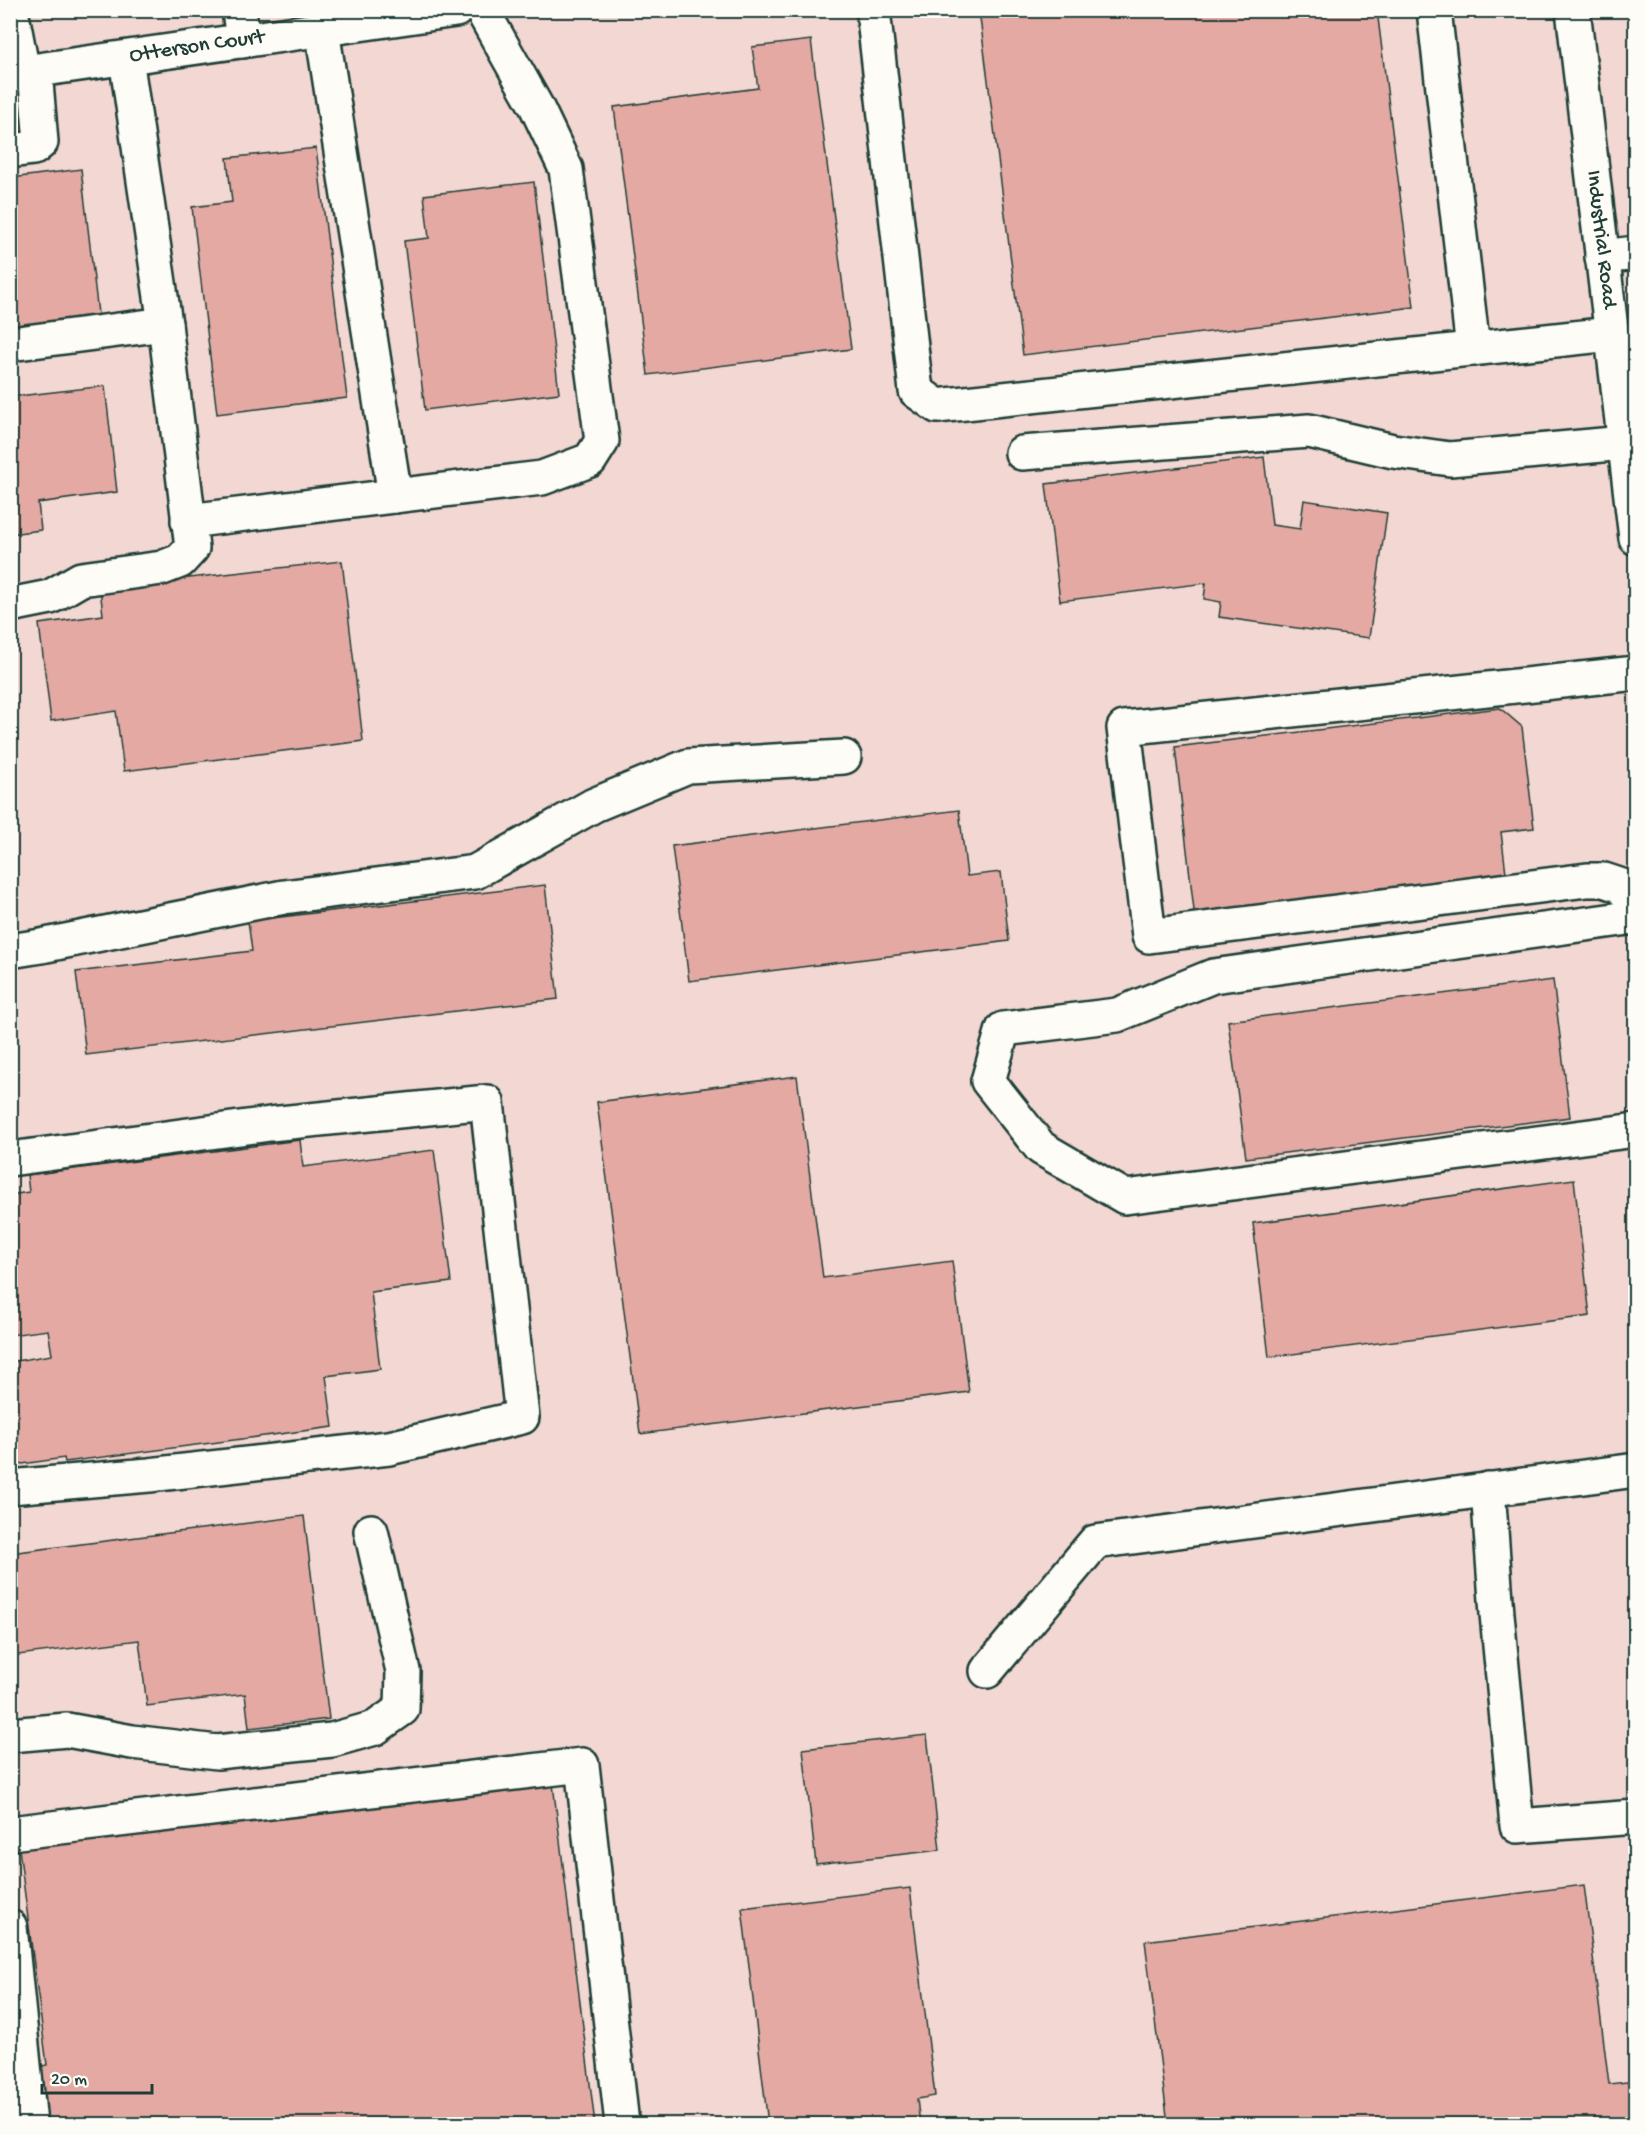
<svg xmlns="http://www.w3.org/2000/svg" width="1646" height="2135" viewBox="0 0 1646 2135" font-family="'Gochi Hand',sans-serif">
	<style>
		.built { fill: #f2d7d2 }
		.building { fill: #e4a9a3; stroke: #1f3d34; stroke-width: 1.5 }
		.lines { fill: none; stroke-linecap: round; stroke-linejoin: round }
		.minor-casing { stroke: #1f3d34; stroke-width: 38 }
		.minor { stroke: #fdfcf7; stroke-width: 33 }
		.labels { text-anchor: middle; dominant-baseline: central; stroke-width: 4.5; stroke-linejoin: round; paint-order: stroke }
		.street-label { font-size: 22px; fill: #1f3d34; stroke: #fdfcf7 }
	</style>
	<rect width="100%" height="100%" fill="#f8ebe6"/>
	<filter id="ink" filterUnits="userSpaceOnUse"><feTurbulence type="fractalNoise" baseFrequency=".0167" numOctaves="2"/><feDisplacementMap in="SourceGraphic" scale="12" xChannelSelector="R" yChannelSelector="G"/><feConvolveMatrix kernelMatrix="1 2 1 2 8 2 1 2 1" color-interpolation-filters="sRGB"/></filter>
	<g filter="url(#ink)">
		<!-- built -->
		<rect class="built" x="11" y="11" width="1624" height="2113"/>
		<!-- building -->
		<g class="building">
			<path d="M 979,10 L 1377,10 L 1414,307 L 1023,355 Z"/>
			<path d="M 811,40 L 851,349 L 648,375 L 614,107 L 758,88 L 752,47 Z"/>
			<path d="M 316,148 L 347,398 L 217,414 L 192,207 L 232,202 L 227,158 Z"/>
			<path d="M 81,169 L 99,322 L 10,333 L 10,194 L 14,194 L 12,178 Z"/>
			<path d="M 534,182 L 559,393 L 425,410 L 404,241 L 429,238 L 424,195 Z"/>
			<path d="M 105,386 L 117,492 L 38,503 L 41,530 L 10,534 L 10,397 Z"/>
			<path d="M 1264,457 L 1272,525 L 1300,529 L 1304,500 L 1387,513 L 1369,638 L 1219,617 L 1221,602 L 1204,599 L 1206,583 L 1060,601 L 1046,484 Z"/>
			<path d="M 342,561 L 363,741 L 124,771 L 116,711 L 51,721 L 39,624 L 103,615 L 100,588 Z"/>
			<path d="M 1500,708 L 1522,727 L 1534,828 L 1501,832 L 1507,881 L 1195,919 L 1175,747 Z"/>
			<path d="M 959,810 L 967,876 L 1001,872 L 1009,941 L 689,981 L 672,846 Z"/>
			<path d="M 545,885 L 558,999 L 86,1055 L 76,972 L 252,951 L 248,921 Z"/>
			<path d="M 1553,980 L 1570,1117 L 1246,1158 L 1228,1021 Z"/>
			<path d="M 797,1076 L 823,1278 L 952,1261 L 969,1392 L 640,1434 L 597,1102 Z"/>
			<path d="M 300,1140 L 303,1167 L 434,1150 L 451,1282 L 371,1292 L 380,1369 L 326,1376 L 333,1427 L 65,1462 L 64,1458 L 22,1464 L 11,1459 L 10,1362 L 52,1355 L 48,1330 L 10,1335 L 10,1195 L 29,1192 L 27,1175 Z"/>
			<path d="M 1574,1179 L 1590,1316 L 1269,1357 L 1253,1223 Z"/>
			<path d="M 304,1516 L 329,1719 L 249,1728 L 245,1694 L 147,1706 L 139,1640 L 10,1656 L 10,1553 Z"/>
			<path d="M 927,1735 L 940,1850 L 816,1864 L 803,1749 Z"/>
			<path d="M 553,1784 L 595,2124 L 44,2124 L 37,2067 L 47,2065 L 19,1849 Z"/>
			<path d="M 1584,1885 L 1609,2084 L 1636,2081 L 1636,2124 L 1168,2124 L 1145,1941 Z"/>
			<path d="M 910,1888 L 935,2096 L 917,2099 L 920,2124 L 768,2124 L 742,1908 Z"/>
		</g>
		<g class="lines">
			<defs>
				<g id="minor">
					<path d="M 239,10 L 243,41"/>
					<path d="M 873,10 L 916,391 L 937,406 L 1611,334"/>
					<path d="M 1434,10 L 1473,349"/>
					<path id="s1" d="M 1573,10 L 1636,538"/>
					<path d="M 10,19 L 13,20 L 23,72"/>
					<path d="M 322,30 L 395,496"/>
					<path id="s2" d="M 10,74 L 456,10"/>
					<path d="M 10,151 L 34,148 L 41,142 L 35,71"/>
					<path d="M 1602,257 L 1636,253"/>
					<path d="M 10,344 L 165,324"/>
					<path d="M 1022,453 L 1309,431 L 1393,451 L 1450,459 L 1624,443"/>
					<path d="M 188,521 L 542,478 L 590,460 L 602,441 L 566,169 L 536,106 L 482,10"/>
					<path d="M 10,605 L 50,597 L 81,579 L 162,568 L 180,561 L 192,548 L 165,324 L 126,58"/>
					<path d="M 1636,673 L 1124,728 L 1149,936 L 1587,880 L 1604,880 L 1622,886 L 1636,908"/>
					<path d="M 1636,917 L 1213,976 L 1117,1015 L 1003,1029 L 988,1081 L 1041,1148 L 1125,1197 L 1636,1130"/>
					<path d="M 10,951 L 41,946 L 284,897 L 475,872 L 594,805 L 688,766 L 844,757"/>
					<path d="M 10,1159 L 270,1124 L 487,1102 L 522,1417 L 389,1448 L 149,1475 L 10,1487"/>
					<path d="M 1488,1489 L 1497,1614 L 1517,1826 L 1636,1817"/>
					<path d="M 987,1671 L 1095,1542 L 1636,1470"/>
					<path d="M 10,1735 L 67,1730 L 132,1742 L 217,1752 L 332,1740 L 375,1728 L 402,1709 L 403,1671 L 371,1531"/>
					<path d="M 10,1833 L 582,1765 L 622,2124"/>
					<path d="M 10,1927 L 30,2124"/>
				</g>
			</defs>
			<!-- minor casing -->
			<use href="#minor" class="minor-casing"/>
			<!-- minor -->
			<use href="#minor" class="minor"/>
		</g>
	</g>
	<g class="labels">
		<!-- street labels -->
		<g class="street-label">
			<text stroke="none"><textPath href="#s2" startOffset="189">Otterson Court</textPath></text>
			<text stroke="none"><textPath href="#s1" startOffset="231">Industrial Road</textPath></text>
		</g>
	</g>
	<!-- margin -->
	<rect width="1646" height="2135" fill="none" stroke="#fdfcf7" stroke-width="36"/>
	<rect x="18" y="18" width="1610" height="2099" fill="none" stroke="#1f3d34" stroke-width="2" filter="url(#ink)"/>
	<!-- scale -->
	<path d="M42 2084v9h110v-9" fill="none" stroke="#1f3d34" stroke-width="3"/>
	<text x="51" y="2084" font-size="18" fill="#1f3d34" stroke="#fdfcf7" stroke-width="4.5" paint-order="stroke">20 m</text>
</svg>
